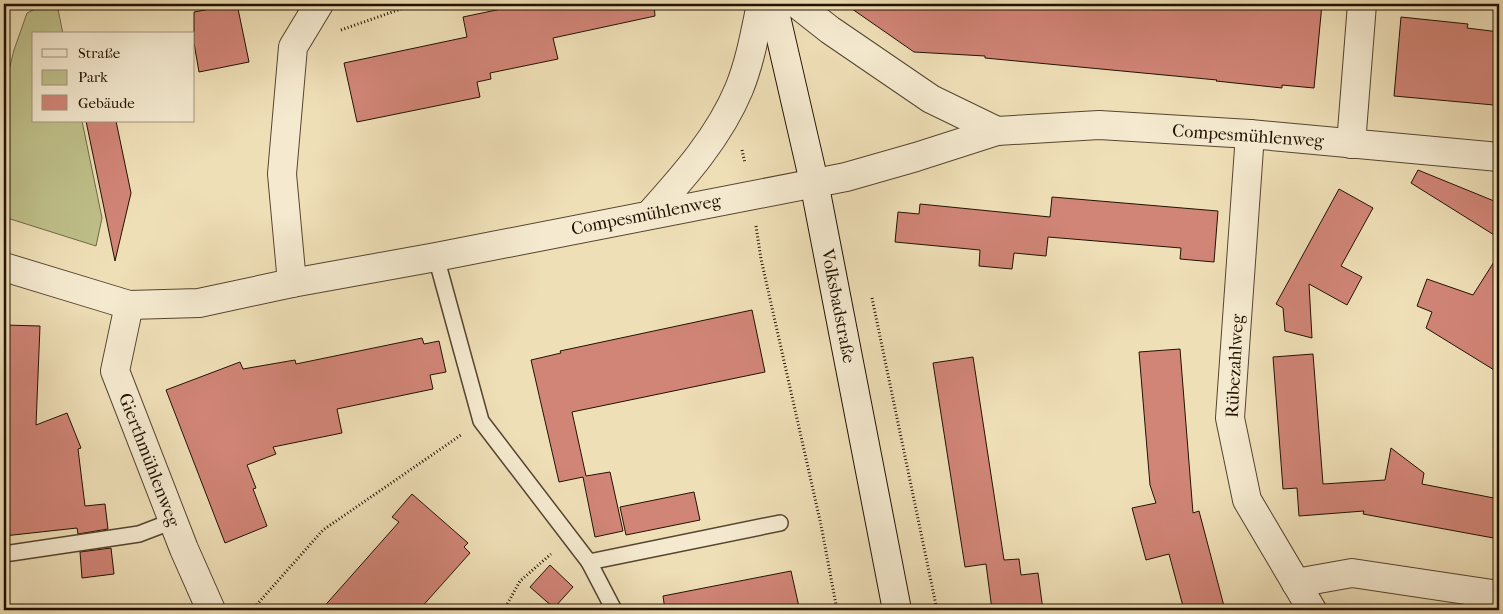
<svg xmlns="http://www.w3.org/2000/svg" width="1503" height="614" viewBox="0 0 1503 614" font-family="'IM FELL French Canon',serif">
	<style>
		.green { fill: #bfc08a; stroke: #706946 }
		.building { fill: #d18577; stroke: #221202 }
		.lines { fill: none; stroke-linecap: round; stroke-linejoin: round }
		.lane-casing { stroke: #55452f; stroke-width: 18 }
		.street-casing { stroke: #55452f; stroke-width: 30 }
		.secondary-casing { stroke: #221202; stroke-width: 30 }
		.path { stroke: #221202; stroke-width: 3; stroke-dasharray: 1 2.5; stroke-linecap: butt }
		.lane { stroke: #f5ead0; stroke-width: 15 }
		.street { stroke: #f5ead0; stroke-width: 28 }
		.secondary { stroke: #f5ead0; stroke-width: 28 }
		.labels { text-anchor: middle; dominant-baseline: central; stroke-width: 4; stroke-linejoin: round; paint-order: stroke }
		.street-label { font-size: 18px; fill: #221202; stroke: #f5ead0 }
	</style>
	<rect width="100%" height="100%" fill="#efdfb7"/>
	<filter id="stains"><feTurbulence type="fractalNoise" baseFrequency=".004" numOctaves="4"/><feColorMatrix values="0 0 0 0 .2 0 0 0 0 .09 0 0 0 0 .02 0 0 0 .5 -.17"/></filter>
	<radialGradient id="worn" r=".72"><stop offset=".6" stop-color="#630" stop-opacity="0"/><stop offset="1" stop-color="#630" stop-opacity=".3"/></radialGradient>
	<!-- green -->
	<path class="green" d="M 45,4 L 57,4 L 63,34 L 34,34 L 34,121 L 82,121 L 102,218 L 96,246 L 4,217 L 4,89 L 14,50 L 27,13 Z"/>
	<!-- building -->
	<g class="building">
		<path d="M 237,4 L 249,62 L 199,72 L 194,43 L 194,12 Z"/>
		<path d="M 525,4 L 654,4 L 655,16 L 553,38 L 558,59 L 490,73 L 491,79 L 477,82 L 480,97 L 357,122 L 344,63 L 467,37 L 463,17 Z"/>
		<path d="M 845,4 L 1322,4 L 1314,88 L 1282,85 L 1282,88 L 1216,81 L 1217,80 L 985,58 L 985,56 L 914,52 Z"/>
		<path d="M 1401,17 L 1468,24 L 1467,28 L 1499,32 L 1494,105 L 1394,96 Z"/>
		<path d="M 86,121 L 116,121 L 131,193 L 115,261 Z"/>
		<path d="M 1418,170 L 1499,203 L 1499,238 L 1411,183 Z"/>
		<path d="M 1339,189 L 1373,208 L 1341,266 L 1362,277 L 1347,305 L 1309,284 L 1312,338 L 1285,331 L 1283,308 L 1276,304 Z"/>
		<path d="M 1052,197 L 1218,211 L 1214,262 L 1180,259 L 1181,248 L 1048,237 L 1046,256 L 1014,253 L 1012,269 L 979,266 L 980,250 L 895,242 L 898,212 L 919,214 L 920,204 L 1050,217 Z"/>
		<path d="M 1499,254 L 1499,373 L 1426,328 L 1432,312 L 1417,306 L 1427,279 L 1473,295 Z"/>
		<path d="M 752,310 L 765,372 L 572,412 L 586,476 L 610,472 L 623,531 L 595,537 L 583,477 L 559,482 L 531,360 L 561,353 L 560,351 Z"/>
		<path d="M 4,325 L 40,326 L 36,425 L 67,413 L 81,448 L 78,449 L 85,506 L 105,504 L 108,529 L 78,534 L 77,528 L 4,536 Z"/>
		<path d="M 422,338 L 424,344 L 439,341 L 446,372 L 430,375 L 433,389 L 337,409 L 342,433 L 273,447 L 276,454 L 247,465 L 256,488 L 253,489 L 267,526 L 225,543 L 166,390 L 240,362 L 243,369 L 295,360 L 296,364 Z"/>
		<path d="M 1180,349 L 1193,513 L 1199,511 L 1225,610 L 1184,610 L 1169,554 L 1146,560 L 1132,508 L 1156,503 L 1150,485 L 1139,352 Z"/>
		<path d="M 1313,354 L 1323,484 L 1385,480 L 1391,448 L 1424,473 L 1422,484 L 1499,499 L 1499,539 L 1363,514 L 1364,511 L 1299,516 L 1297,488 L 1283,489 L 1273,357 Z"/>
		<path d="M 973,357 L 1004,560 L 1019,559 L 1021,575 L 1038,573 L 1043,610 L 992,610 L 986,564 L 965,567 L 933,363 Z"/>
		<path d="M 694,492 L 700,520 L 626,535 L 620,507 Z"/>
		<path d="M 412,494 L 468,543 L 464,547 L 470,553 L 419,610 L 321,610 L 399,522 L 392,517 Z"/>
		<path d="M 111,548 L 114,574 L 82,578 L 80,552 Z"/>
		<path d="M 550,565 L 573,587 L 554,608 L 530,587 Z"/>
		<path d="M 791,571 L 799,607 L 783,610 L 665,610 L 663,596 Z"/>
	</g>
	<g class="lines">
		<defs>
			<g id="lane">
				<path d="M 436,257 L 481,421 L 589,562 L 780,523"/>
				<path d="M 4,554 L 139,534 L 173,521"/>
				<path d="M 589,562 L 614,610"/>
			</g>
			<g id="street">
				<path d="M 797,4 L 830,30 L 931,99 L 997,131"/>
				<path d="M 1250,134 L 1230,418 L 1247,500 L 1312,610"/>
				<path d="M 1351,144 L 1362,4"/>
				<path d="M 650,214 C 684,176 719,137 739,89 C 750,62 755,33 761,4"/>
				<path d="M 4,267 L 129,305 L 199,303 L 292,283 L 436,257 L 846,177 L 916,157 L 997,131 L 1099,125 L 1250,134 L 1499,157"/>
				<path d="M 292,283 L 282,174 L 293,47 L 319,4"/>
				<path d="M 129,305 L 115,371 L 184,549 L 211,610"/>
				<path d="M 1296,583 L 1352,573 L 1499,595"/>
			</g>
			<path id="secondary" d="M 773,4 L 814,182 L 897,610"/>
		</defs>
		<!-- lane casing -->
		<use href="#lane" class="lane-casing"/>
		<!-- street casing -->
		<use href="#street" class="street-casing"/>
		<!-- secondary casing -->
		<use href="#secondary" class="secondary-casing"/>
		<!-- path -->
		<g class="path">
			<path d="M 341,30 L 415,4"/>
			<path d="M 742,150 L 745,163"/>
			<path d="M 756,226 L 761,259 L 821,525 L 837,610"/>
			<path d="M 872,298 L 937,610"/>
			<path d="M 252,610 L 323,530 L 461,435"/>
			<path d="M 504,610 L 520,581 L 551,554"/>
			<path d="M 848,610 L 865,607"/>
		</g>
		<!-- lane -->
		<use href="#lane" class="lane"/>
		<!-- street -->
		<use href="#street" class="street"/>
		<!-- secondary -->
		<use href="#secondary" class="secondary"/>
	</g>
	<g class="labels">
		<!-- street labels -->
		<g class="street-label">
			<text transform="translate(1248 136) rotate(4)">Compesmühlenweg</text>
			<text transform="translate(646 215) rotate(-11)">Compesmühlenweg</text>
			<text transform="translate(838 306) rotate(79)">Volksbadstraße</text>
			<text transform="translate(1235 366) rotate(-87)">Rübezahlweg</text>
			<text transform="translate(149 460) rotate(69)">Gierthmühlenweg</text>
		</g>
	</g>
	<!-- margin -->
	<rect width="1503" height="614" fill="none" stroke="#efdfb7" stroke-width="20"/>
	<rect x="5" y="5" width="1493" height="604" fill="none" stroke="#221202" stroke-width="2.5"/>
	<rect x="10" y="10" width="1483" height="594" fill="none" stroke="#221202"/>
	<!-- legend -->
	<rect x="32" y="32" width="162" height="90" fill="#f5ead0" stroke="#a1947e"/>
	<rect x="42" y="49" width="25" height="8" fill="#f5ead0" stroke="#a1947e"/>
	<text x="78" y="58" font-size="15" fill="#221202">Straße</text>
	<rect x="42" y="70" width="25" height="15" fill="#bfc08a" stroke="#a1947e"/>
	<text x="78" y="82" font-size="15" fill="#221202">Park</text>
	<rect x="42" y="95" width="25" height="15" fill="#d18577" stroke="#a1947e"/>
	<text x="78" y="108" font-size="15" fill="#221202">Gebäude</text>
	<rect width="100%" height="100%" filter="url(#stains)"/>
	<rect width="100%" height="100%" fill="url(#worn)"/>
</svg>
